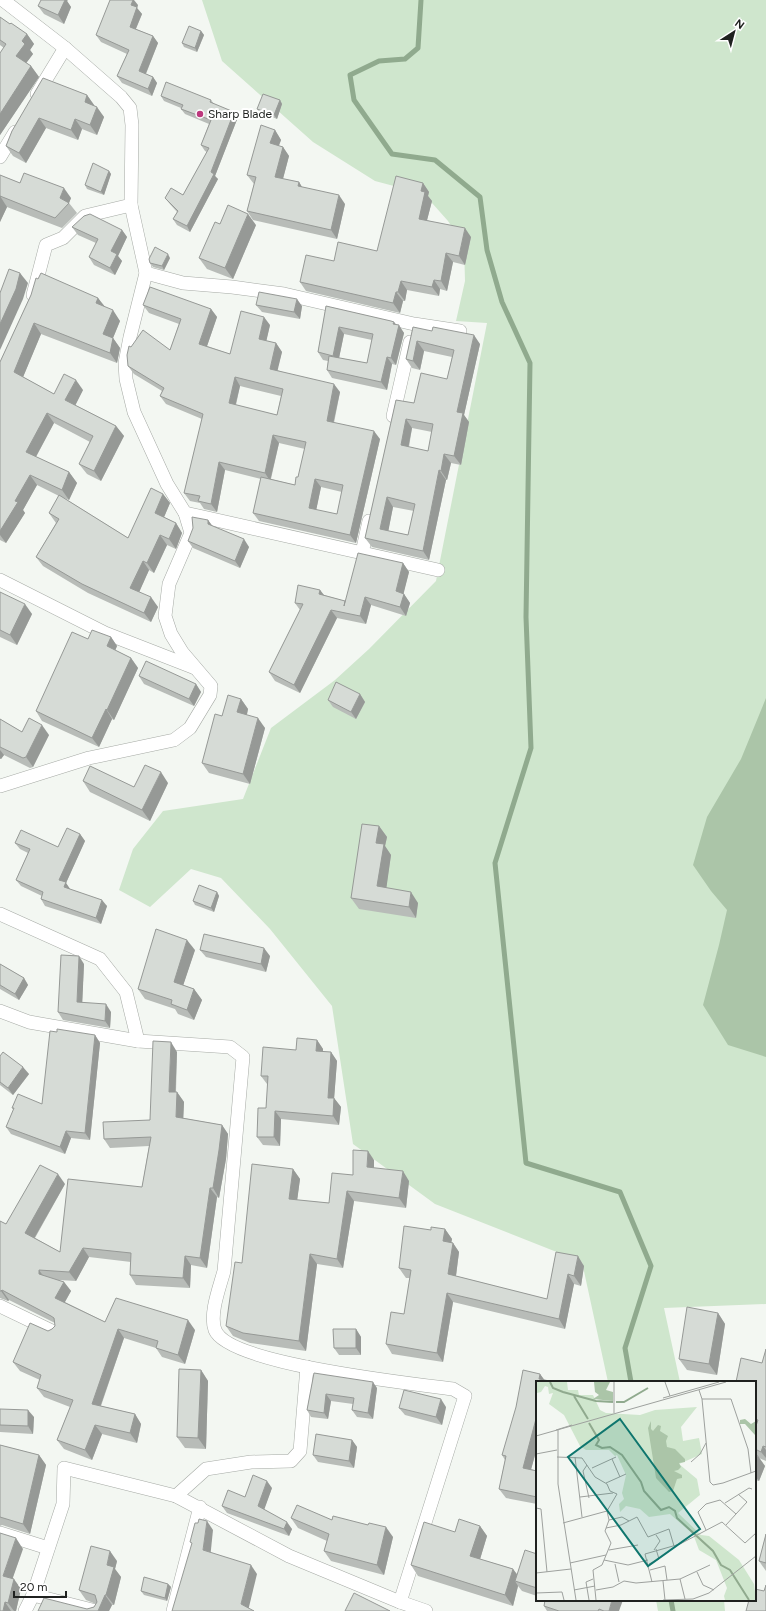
<svg xmlns="http://www.w3.org/2000/svg" width="766" height="1611" viewBox="0 0 766 1611" font-family="Figtree,sans-serif">
	<style>
		.green { fill: #cfe6cd }
		.forest { fill: #abc5a8 }
		.lines { fill: none; stroke-linecap: round; stroke-linejoin: round }
		.stream { stroke: #90aa8e; stroke-width: 5 }
		.minor-casing { stroke: #a6aaa5; stroke-width: 14 }
		.minor { stroke: #fff; stroke-width: 13 }
		.wall { fill: #b8bcb8; fill-rule: evenodd }
		.shaded-wall { fill: #969996 }
		.building { fill: #d6dbd6; stroke: #969996; fill-rule: evenodd }
		.poi-dot { fill: #bc387d; stroke: #fff; stroke-width: 1.5 }
		.labels { text-anchor: middle; dominant-baseline: central; stroke-width: 4; stroke-linejoin: round; paint-order: stroke }
		.poi-label { font-size: 12px; fill: #1f211f; stroke: #fff; text-anchor: start }
		.inset-river { fill: none; stroke: #90aa8e; stroke-width: 2 }
		.inset-road { fill: none; stroke: #9ea19e; stroke-width: 1 }
		.view { fill: #0f766e; fill-opacity: 0.15; stroke: #0f766e; stroke-width: 2 }
		.inset-edge { fill: none; stroke: #1f211f; stroke-width: 2 }
	</style>
	<rect width="100%" height="100%" fill="#f3f7f2"/>
	<!-- green -->
	<g class="green">
		<path d="M 202,0 L 766,0 L 766,1304 L 664,1308 L 680,1382 L 608,1382 L 582,1262 L 435,1204 L 353,1144 L 332,1006 L 270,929 L 221,878 L 191,869 L 150,907 L 119,890 L 133,849 L 163,811 L 243,799 L 271,728 L 335,680 L 369,649 L 436,581 L 487,323 L 456,321 L 465,281 L 464,245 L 448,221 L 424,194 L 375,181 L 313,142 L 222,61 Z"/>
		<path d="M 656,1600 L 724,1600 L 725,1611 L 658,1611 Z"/>
	</g>
	<!-- forest -->
	<path class="forest" d="M 766,698 L 766,1057 L 728,1045 L 703,1005 L 719,945 L 727,910 L 711,891 L 693,865 L 707,817 L 741,759 Z"/>
	<g class="lines">
		<!-- stream -->
		<g class="stream">
			<path d="M 421,0 L 418,48 L 405,59 L 379,61 L 350,75 L 354,100 L 392,154 L 435,160 L 480,197 L 487,250 L 502,302 L 530,363 L 526,617 L 531,748 L 495,863 L 526,1163 L 620,1192 L 651,1266 L 625,1348 L 631,1382"/>
			<path d="M 671,1600 L 673,1611"/>
		</g>
		<defs>
			<g id="minor">
				<path d="M 37,94 L 65,48"/>
				<path d="M 0,157 L 15,132"/>
				<path d="M 146,273 L 183,283 L 232,287 L 284,294 L 414,324 L 460,331"/>
				<path d="M 33,295 L 46,245 L 63,238 L 85,216 L 131,205"/>
				<path d="M 393,416 L 410,342"/>
				<path d="M 185,513 L 438,570"/>
				<path d="M 362,553 L 369,521"/>
				<path d="M 0,580 L 105,633 L 195,668"/>
				<path d="M 0,786 L 89,758 L 174,740 L 190,728 L 210,695 L 211,686 L 182,652 L 171,634 L 165,616 L 169,584 L 191,533 L 185,513 L 167,484 L 134,412 L 126,379 L 125,363 L 130,337 L 146,273 L 131,205 L 132,125 L 130,108 L 121,97 L 65,48 L 3,0"/>
				<path d="M 0,914 L 100,959 L 126,992 L 138,1041"/>
				<path d="M 0,1011 L 29,1022 L 138,1041 L 230,1047 L 243,1057 L 224,1271 C 220,1286 209,1314 215,1330 C 228,1364 414,1384 453,1389 L 465,1396 L 400,1602"/>
				<path d="M 0,1306 L 54,1332"/>
				<path d="M 176,1496 L 206,1469 L 251,1462 L 291,1461 L 300,1451 L 307,1367"/>
				<path d="M 0,1533 L 48,1548"/>
				<path d="M 33,1595 L 96,1611"/>
				<path d="M 25,1611 L 33,1595 L 63,1504 L 64,1468 L 176,1496 L 289,1556 L 400,1602 L 426,1611"/>
				<path d="M 173,1611 L 200,1507"/>
			</g>
		</defs>
		<!-- minor casing -->
		<use href="#minor" class="minor-casing"/>
		<!-- minor -->
		<use href="#minor" class="minor"/>
	</g>
	<!-- wall -->
	<g class="wall">
		<path d="M 67,1 L 71,7 L 64,24 L 44,14 L 38,6 Z"/>
		<path d="M 138,5 L 137,8 L 142,14 L 136,29 L 153,36 L 158,43 L 146,74 L 153,77 L 157,83 L 152,96 L 122,83 L 117,76 L 127,54 L 101,42 L 96,35 Z"/>
		<path d="M 0,17 L 10,24 L 27,34 L 34,44 L 30,50 L 33,54 L 26,63 L 31,66 L 39,77 L 0,135 L 0,53 L 4,48 L 0,45 Z"/>
		<path d="M 201,31 L 204,35 L 197,52 L 184,47 L 182,43 Z"/>
		<path d="M 87,95 L 94,105 L 104,117 L 97,135 L 82,129 L 78,140 L 46,128 L 26,163 L 13,156 L 6,146 L 12,131 Z"/>
		<path d="M 161,96 L 211,100 L 214,104 L 238,117 L 215,176 L 218,179 L 190,232 L 177,225 L 173,219 L 177,212 L 169,203 L 165,198 L 183,195 L 207,152 L 205,151 L 201,145 L 209,124 L 185,114 L 181,109 L 181,108 L 164,101 Z"/>
		<path d="M 280,100 L 282,104 L 277,119 L 260,112 L 257,109 Z"/>
		<path d="M 275,130 L 281,140 L 279,146 L 283,147 L 289,156 L 283,179 L 299,182 L 302,187 L 345,204 L 337,239 L 253,220 L 247,211 L 254,184 L 247,175 Z"/>
		<path d="M 109,171 L 111,174 L 104,195 L 87,189 L 85,185 Z"/>
		<path d="M 0,175 L 20,183 L 71,198 L 69,203 L 77,213 L 62,228 L 7,207 L 0,222 Z"/>
		<path d="M 423,183 L 429,192 L 428,196 L 432,201 L 427,220 L 471,237 L 465,265 L 453,262 L 447,291 L 440,289 L 439,296 L 407,290 L 405,301 L 403,301 L 400,313 L 306,291 L 300,282 L 334,261 L 377,251 Z"/>
		<path d="M 220,224 L 256,225 L 233,279 L 207,269 L 199,258 Z"/>
		<path d="M 72,227 L 122,230 L 127,237 L 118,256 L 122,261 L 115,275 L 94,265 L 89,257 L 96,243 L 78,235 Z"/>
		<path d="M 170,258 L 164,270 L 153,267 L 150,263 Z"/>
		<path d="M 31,295 L 98,298 L 104,307 L 120,321 L 113,338 L 120,348 L 117,363 L 41,334 L 23,377 L 54,394 L 83,390 L 75,405 L 116,426 L 124,436 L 101,481 L 87,474 L 79,464 L 90,442 L 54,423 L 36,457 L 69,472 L 77,483 L 69,500 L 64,498 L 128,538 L 163,494 L 170,503 L 164,517 L 176,523 L 182,533 L 176,549 L 167,545 L 154,573 L 149,570 L 139,592 L 158,607 L 151,622 L 88,593 L 43,566 L 36,557 L 56,523 L 49,513 L 59,496 L 37,485 L 23,510 L 25,513 L 6,543 L 0,540 L 0,362 Z"/>
		<path d="M 143,305 L 211,309 L 217,317 L 207,346 L 230,354 L 270,325 L 266,341 L 276,343 L 282,352 L 277,370 L 340,392 L 334,423 L 380,439 L 356,543 L 259,521 L 253,513 L 261,479 L 225,470 L 217,512 L 204,509 L 200,503 L 190,501 L 184,493 L 202,419 L 166,404 L 160,396 L 162,391 L 134,374 L 128,366 L 131,347 L 170,350 L 179,324 L 149,313 ZM 240,386 L 281,396 L 277,415 L 236,405 ZM 279,443 L 305,449 L 298,477 L 295,485 L 271,479 ZM 321,487 L 342,492 L 337,514 L 316,510 Z"/>
		<path d="M 256,305 L 302,306 L 300,319 L 262,312 Z"/>
		<path d="M 326,306 L 394,322 L 404,333 L 396,365 L 392,364 L 387,390 L 332,378 L 327,370 L 328,361 L 323,360 L 318,352 ZM 344,334 L 372,340 L 367,363 L 339,358 Z"/>
		<path d="M 413,327 L 480,344 L 464,415 L 469,422 L 461,465 L 451,463 L 447,480 L 446,480 L 429,560 L 372,547 L 365,538 L 396,400 L 414,403 L 447,379 L 452,357 L 424,351 L 420,370 L 412,368 L 406,359 ZM 412,428 L 432,432 L 428,451 L 409,447 ZM 393,507 L 414,511 L 408,535 L 388,531 Z"/>
		<path d="M 208,520 L 212,526 L 249,547 L 240,568 L 193,548 L 188,541 Z"/>
		<path d="M 403,563 L 409,572 L 403,594 L 404,594 L 410,603 L 406,616 L 371,605 L 366,624 L 337,618 L 300,693 L 275,681 L 269,672 L 300,610 L 295,603 L 320,590 L 324,595 L 345,601 Z"/>
		<path d="M 0,592 L 32,614 L 17,645 L 0,637 Z"/>
		<path d="M 111,637 L 117,646 L 115,650 L 131,658 L 138,668 L 114,720 L 112,719 L 99,747 L 42,721 L 36,711 L 88,639 Z"/>
		<path d="M 139,676 L 196,684 L 201,692 L 194,706 L 144,684 Z"/>
		<path d="M 360,694 L 365,702 L 356,719 L 333,707 L 328,700 Z"/>
		<path d="M 241,699 L 248,709 L 247,715 L 265,728 L 250,784 L 209,773 L 202,763 L 222,716 Z"/>
		<path d="M 0,719 L 22,732 L 49,735 L 33,767 L 30,768 L 4,755 L 1,759 L 0,759 Z"/>
		<path d="M 83,781 L 134,787 L 168,783 L 150,821 L 90,792 Z"/>
		<path d="M 379,826 L 387,837 L 385,846 L 391,855 L 386,888 L 418,903 L 416,918 L 359,909 L 351,898 Z"/>
		<path d="M 80,834 L 85,841 L 66,883 L 70,889 L 107,906 L 101,924 L 45,906 L 41,899 L 42,896 L 21,886 L 16,880 L 28,853 L 20,849 L 15,843 L 58,847 Z"/>
		<path d="M 217,892 L 219,896 L 214,912 L 195,905 L 193,901 Z"/>
		<path d="M 195,950 L 183,985 L 194,989 L 202,1000 L 194,1020 L 178,1014 L 175,1009 L 145,999 L 138,989 Z"/>
		<path d="M 200,950 L 270,956 L 266,972 L 206,957 Z"/>
		<path d="M 0,964 L 24,978 L 28,985 L 19,1000 L 0,989 Z"/>
		<path d="M 84,964 L 82,1002 L 111,1012 L 110,1028 L 63,1020 L 58,1012 Z"/>
		<path d="M 95,1035 L 100,1043 L 90,1140 L 71,1138 L 65,1154 L 11,1134 L 6,1127 L 14,1110 L 12,1108 L 42,1104 Z"/>
		<path d="M 317,1040 L 323,1049 L 323,1052 L 331,1052 L 337,1061 L 334,1098 L 341,1107 L 339,1125 L 281,1119 L 280,1146 L 263,1145 L 257,1137 L 266,1108 L 268,1084 L 267,1084 L 261,1076 L 296,1050 Z"/>
		<path d="M 177,1052 L 176,1092 L 177,1092 L 184,1102 L 183,1118 L 222,1125 L 228,1134 L 226,1159 L 219,1198 L 217,1197 L 207,1268 L 191,1265 L 190,1288 L 136,1285 L 130,1275 L 131,1262 L 89,1257 L 76,1281 L 58,1280 L 64,1282 L 71,1291 L 65,1302 L 105,1322 L 195,1330 L 185,1364 L 162,1357 L 156,1348 L 124,1338 L 101,1406 L 135,1414 L 141,1424 L 137,1443 L 102,1434 L 92,1460 L 64,1449 L 57,1440 L 70,1407 L 44,1397 L 37,1388 L 40,1380 L 20,1371 L 13,1362 L 48,1331 L 52,1329 L 55,1326 L 55,1323 L 9,1300 L 8,1301 L 0,1298 L 0,1221 L 6,1224 L 65,1184 L 35,1238 L 60,1252 L 142,1187 L 149,1146 L 110,1148 L 104,1139 L 150,1120 Z"/>
		<path d="M 0,1056 L 29,1074 L 13,1095 L 0,1085 Z"/>
		<path d="M 374,1160 L 374,1168 L 409,1181 L 406,1208 L 354,1201 L 343,1268 L 317,1264 L 306,1351 L 250,1343 L 233,1336 L 226,1326 L 293,1169 L 300,1179 L 297,1200 L 329,1203 L 353,1175 Z"/>
		<path d="M 445,1229 L 452,1239 L 451,1242 L 453,1243 L 459,1252 L 456,1276 L 547,1299 L 556,1252 L 584,1266 L 581,1286 L 574,1284 L 565,1329 L 453,1302 L 443,1362 L 392,1354 L 386,1344 L 404,1314 L 410,1278 L 406,1278 L 399,1268 L 431,1230 Z"/>
		<path d="M 718,1313 L 725,1324 L 717,1375 L 687,1370 L 679,1359 Z"/>
		<path d="M 356,1329 L 361,1337 L 361,1355 L 339,1355 L 334,1348 Z"/>
		<path d="M 766,1349 L 766,1461 L 759,1458 L 765,1466 L 759,1481 L 755,1480 L 755,1429 L 756,1427 L 755,1426 L 755,1382 L 762,1363 Z"/>
		<path d="M 201,1370 L 208,1381 L 206,1449 L 185,1448 L 177,1437 Z"/>
		<path d="M 314,1373 L 377,1388 L 373,1419 L 357,1417 L 352,1410 L 353,1404 L 331,1401 L 328,1419 L 311,1417 L 307,1410 Z"/>
		<path d="M 540,1374 L 544,1380 L 537,1382 L 537,1448 L 531,1469 L 537,1471 L 537,1504 L 506,1498 L 499,1489 L 505,1460 L 502,1455 Z"/>
		<path d="M 446,1407 L 442,1425 L 405,1415 L 399,1408 Z"/>
		<path d="M 0,1409 L 34,1417 L 33,1434 L 0,1432 Z"/>
		<path d="M 352,1440 L 357,1447 L 354,1468 L 318,1462 L 313,1455 Z"/>
		<path d="M 0,1445 L 39,1455 L 46,1465 L 30,1534 L 2,1525 L 0,1526 Z"/>
		<path d="M 272,1488 L 264,1509 L 292,1529 L 289,1536 L 227,1513 L 222,1506 L 245,1497 Z"/>
		<path d="M 291,1518 L 332,1520 L 368,1525 L 393,1537 L 384,1575 L 331,1561 L 324,1551 L 327,1541 L 298,1528 Z"/>
		<path d="M 480,1526 L 487,1536 L 480,1559 L 513,1569 L 517,1574 L 537,1554 L 537,1596 L 522,1591 L 518,1586 L 513,1606 L 418,1576 L 411,1565 L 455,1532 Z"/>
		<path d="M 766,1534 L 766,1571 L 759,1561 Z"/>
		<path d="M 23,1549 L 12,1578 L 21,1589 L 16,1611 L 0,1611 Z"/>
		<path d="M 117,1561 L 115,1569 L 121,1577 L 114,1605 L 112,1605 L 109,1611 L 38,1611 L 87,1609 L 94,1607 L 96,1604 L 86,1600 L 79,1590 Z"/>
		<path d="M 168,1584 L 171,1587 L 167,1601 L 144,1595 L 141,1591 Z"/>
		<path d="M 545,1600 L 619,1611 L 547,1611 L 544,1606 Z"/>
	</g>
	<!-- shaded-wall -->
	<g class="shaded-wall">
		<path d="M 63,0 L 68,0 L 67,1 L 71,7 L 64,24 L 58,15 Z"/>
		<path d="M 133,0 L 134,0 L 138,5 L 137,8 L 142,14 L 134,33 L 130,27 L 131,5 Z"/>
		<path d="M 201,31 L 204,35 L 197,52 L 195,48 Z"/>
		<path d="M 27,34 L 34,44 L 30,50 L 33,54 L 24,66 L 16,56 L 22,41 Z"/>
		<path d="M 153,36 L 158,43 L 144,78 L 139,71 Z"/>
		<path d="M 31,66 L 39,77 L 0,135 L 0,114 Z"/>
		<path d="M 153,77 L 157,83 L 152,96 L 148,89 Z"/>
		<path d="M 87,95 L 94,105 L 92,112 L 85,102 Z"/>
		<path d="M 280,100 L 282,104 L 277,119 L 274,115 Z"/>
		<path d="M 97,107 L 104,117 L 97,135 L 90,125 Z"/>
		<path d="M 234,112 L 238,117 L 215,176 L 218,179 L 190,232 L 187,226 L 211,172 Z"/>
		<path d="M 39,118 L 46,128 L 26,163 L 19,153 Z"/>
		<path d="M 75,119 L 82,129 L 78,140 L 71,130 Z"/>
		<path d="M 275,130 L 281,140 L 276,152 L 270,143 Z"/>
		<path d="M 283,147 L 289,156 L 281,186 L 275,177 Z"/>
		<path d="M 109,171 L 111,174 L 104,195 L 101,192 Z"/>
		<path d="M 299,182 L 305,192 L 298,186 Z"/>
		<path d="M 423,183 L 429,192 L 428,196 L 432,201 L 425,228 L 419,219 L 421,191 Z"/>
		<path d="M 64,188 L 71,198 L 69,203 L 60,198 Z"/>
		<path d="M 339,195 L 345,204 L 337,239 L 331,230 Z"/>
		<path d="M 0,196 L 7,207 L 0,222 Z"/>
		<path d="M 248,214 L 256,225 L 233,279 L 225,268 Z"/>
		<path d="M 465,228 L 471,237 L 465,265 L 459,256 Z"/>
		<path d="M 122,230 L 127,237 L 118,256 L 122,261 L 115,275 L 110,268 L 111,251 Z"/>
		<path d="M 446,253 L 453,262 L 447,291 L 441,281 Z"/>
		<path d="M 168,254 L 170,258 L 164,270 L 162,266 Z"/>
		<path d="M 20,273 L 28,283 L 23,299 L 0,350 L 0,324 Z"/>
		<path d="M 434,280 L 440,289 L 439,296 L 432,287 Z"/>
		<path d="M 401,281 L 407,290 L 405,301 L 398,292 Z"/>
		<path d="M 396,292 L 403,301 L 400,313 L 393,303 Z"/>
		<path d="M 98,298 L 106,308 L 96,303 Z"/>
		<path d="M 297,299 L 302,306 L 300,319 L 294,312 Z"/>
		<path d="M 211,309 L 217,317 L 205,352 L 199,344 Z"/>
		<path d="M 113,310 L 120,321 L 113,338 L 120,348 L 117,363 L 110,353 L 103,334 Z"/>
		<path d="M 264,317 L 270,325 L 265,347 L 259,339 Z"/>
		<path d="M 394,322 L 398,328 L 399,325 L 404,333 L 396,365 L 391,358 Z"/>
		<path d="M 34,323 L 41,334 L 21,382 L 14,372 Z"/>
		<path d="M 339,327 L 344,334 L 338,363 L 333,356 Z"/>
		<path d="M 474,335 L 480,344 L 464,415 L 469,422 L 461,465 L 454,456 L 457,412 Z"/>
		<path d="M 417,341 L 424,351 L 420,370 L 413,361 Z"/>
		<path d="M 276,343 L 282,352 L 276,377 L 270,369 Z"/>
		<path d="M 387,357 L 392,364 L 387,390 L 381,382 Z"/>
		<path d="M 235,377 L 240,386 L 234,411 L 229,403 Z"/>
		<path d="M 76,380 L 83,390 L 73,410 L 65,400 Z"/>
		<path d="M 334,384 L 340,392 L 332,429 L 327,421 Z"/>
		<path d="M 47,413 L 54,423 L 33,462 L 26,452 Z"/>
		<path d="M 406,419 L 412,428 L 407,454 L 401,445 Z"/>
		<path d="M 116,426 L 124,436 L 101,481 L 94,471 Z"/>
		<path d="M 374,431 L 380,439 L 356,543 L 350,535 Z"/>
		<path d="M 273,435 L 279,443 L 270,481 L 265,473 Z"/>
		<path d="M 444,454 L 451,463 L 447,480 L 441,471 Z"/>
		<path d="M 219,462 L 225,470 L 217,512 L 211,504 Z"/>
		<path d="M 439,470 L 446,480 L 429,560 L 423,551 Z"/>
		<path d="M 69,472 L 77,483 L 69,500 L 62,490 Z"/>
		<path d="M 30,475 L 37,485 L 23,510 L 25,513 L 6,543 L 0,535 L 0,531 L 15,501 Z"/>
		<path d="M 315,479 L 321,487 L 315,516 L 309,508 Z"/>
		<path d="M 163,494 L 170,503 L 162,522 L 155,513 Z"/>
		<path d="M 387,497 L 393,507 L 387,538 L 380,529 Z"/>
		<path d="M 208,520 L 214,528 L 208,524 Z"/>
		<path d="M 176,523 L 182,533 L 176,549 L 169,539 Z"/>
		<path d="M 160,535 L 167,545 L 154,573 L 147,563 Z"/>
		<path d="M 244,539 L 249,547 L 240,568 L 235,561 Z"/>
		<path d="M 143,561 L 149,570 L 137,597 L 130,588 Z"/>
		<path d="M 403,563 L 409,572 L 402,600 L 396,591 Z"/>
		<path d="M 320,590 L 326,598 L 319,594 Z"/>
		<path d="M 404,594 L 410,603 L 406,616 L 400,607 Z"/>
		<path d="M 151,597 L 158,607 L 151,622 L 144,613 Z"/>
		<path d="M 365,597 L 371,605 L 366,624 L 360,616 Z"/>
		<path d="M 25,604 L 32,614 L 17,645 L 10,635 Z"/>
		<path d="M 331,610 L 337,618 L 300,693 L 294,685 Z"/>
		<path d="M 111,637 L 117,646 L 113,656 L 107,646 Z"/>
		<path d="M 131,658 L 138,668 L 114,720 L 107,710 Z"/>
		<path d="M 196,684 L 201,692 L 194,706 L 189,699 Z"/>
		<path d="M 360,694 L 365,702 L 356,719 L 351,712 Z"/>
		<path d="M 241,699 L 248,709 L 245,722 L 237,712 Z"/>
		<path d="M 106,709 L 112,719 L 99,747 L 92,738 Z"/>
		<path d="M 258,718 L 265,728 L 250,784 L 243,774 Z"/>
		<path d="M 42,725 L 49,735 L 33,767 L 26,757 Z"/>
		<path d="M 0,750 L 4,755 L 1,759 L 0,758 Z"/>
		<path d="M 161,772 L 168,783 L 150,821 L 142,810 Z"/>
		<path d="M 379,826 L 387,837 L 385,846 L 391,855 L 385,898 L 377,886 L 376,843 Z"/>
		<path d="M 80,834 L 85,841 L 66,883 L 70,889 L 69,894 L 59,880 Z"/>
		<path d="M 217,892 L 219,896 L 214,912 L 211,908 Z"/>
		<path d="M 411,892 L 418,903 L 416,918 L 409,907 Z"/>
		<path d="M 102,900 L 107,906 L 101,924 L 96,918 Z"/>
		<path d="M 187,940 L 195,950 L 181,992 L 174,982 Z"/>
		<path d="M 264,948 L 270,956 L 266,972 L 261,964 Z"/>
		<path d="M 79,956 L 84,964 L 82,1009 L 77,1002 Z"/>
		<path d="M 24,978 L 28,985 L 19,1000 L 15,994 Z"/>
		<path d="M 194,989 L 202,1000 L 194,1020 L 187,1010 Z"/>
		<path d="M 106,1004 L 111,1012 L 110,1028 L 105,1021 Z"/>
		<path d="M 95,1035 L 100,1043 L 90,1140 L 85,1133 Z"/>
		<path d="M 317,1040 L 323,1049 L 322,1060 L 316,1051 Z"/>
		<path d="M 171,1042 L 177,1052 L 175,1102 L 169,1092 Z"/>
		<path d="M 331,1052 L 337,1061 L 334,1100 L 334,1098 L 341,1107 L 339,1125 L 333,1116 L 328,1098 Z"/>
		<path d="M 23,1067 L 29,1074 L 13,1095 L 8,1088 Z"/>
		<path d="M 177,1092 L 184,1102 L 183,1126 L 176,1117 Z"/>
		<path d="M 275,1111 L 281,1119 L 280,1146 L 274,1137 Z"/>
		<path d="M 222,1125 L 228,1134 L 226,1159 L 219,1198 L 213,1188 Z"/>
		<path d="M 66,1131 L 71,1138 L 65,1154 L 60,1147 Z"/>
		<path d="M 368,1151 L 374,1160 L 374,1177 L 367,1167 Z"/>
		<path d="M 293,1169 L 300,1179 L 296,1209 L 289,1199 Z"/>
		<path d="M 403,1171 L 409,1181 L 406,1208 L 399,1198 Z"/>
		<path d="M 58,1174 L 65,1184 L 32,1242 L 25,1233 Z"/>
		<path d="M 210,1188 L 217,1197 L 207,1268 L 200,1258 Z"/>
		<path d="M 347,1191 L 354,1201 L 343,1268 L 337,1259 Z"/>
		<path d="M 445,1229 L 452,1239 L 450,1251 L 443,1241 Z"/>
		<path d="M 453,1243 L 459,1252 L 455,1283 L 448,1274 Z"/>
		<path d="M 83,1248 L 89,1257 L 76,1281 L 69,1272 Z"/>
		<path d="M 310,1254 L 317,1264 L 306,1351 L 299,1341 Z"/>
		<path d="M 185,1256 L 191,1265 L 190,1288 L 183,1278 Z"/>
		<path d="M 578,1256 L 584,1266 L 581,1286 L 574,1276 Z"/>
		<path d="M 39,1270 L 46,1280 L 39,1274 Z"/>
		<path d="M 568,1274 L 574,1284 L 565,1329 L 559,1319 Z"/>
		<path d="M 64,1282 L 71,1291 L 62,1307 L 55,1298 Z"/>
		<path d="M 2,1290 L 9,1300 L 8,1301 L 1,1291 Z"/>
		<path d="M 447,1293 L 453,1302 L 443,1362 L 437,1353 Z"/>
		<path d="M 718,1313 L 725,1324 L 717,1375 L 709,1364 Z"/>
		<path d="M 188,1320 L 195,1330 L 185,1364 L 178,1355 Z"/>
		<path d="M 118,1329 L 124,1338 L 98,1413 L 92,1404 Z"/>
		<path d="M 356,1329 L 361,1337 L 361,1355 L 356,1348 Z"/>
		<path d="M 201,1370 L 208,1381 L 206,1449 L 198,1438 Z"/>
		<path d="M 540,1374 L 546,1382 L 539,1379 Z"/>
		<path d="M 373,1382 L 377,1388 L 373,1419 L 368,1413 Z"/>
		<path d="M 326,1394 L 331,1401 L 328,1419 L 324,1413 Z"/>
		<path d="M 441,1399 L 446,1407 L 442,1425 L 436,1417 Z"/>
		<path d="M 28,1410 L 34,1417 L 33,1434 L 28,1426 Z"/>
		<path d="M 135,1414 L 141,1424 L 137,1443 L 130,1433 Z"/>
		<path d="M 537,1415 L 537,1448 L 529,1477 L 523,1468 Z"/>
		<path d="M 95,1425 L 102,1434 L 92,1460 L 85,1450 Z"/>
		<path d="M 352,1440 L 357,1447 L 354,1468 L 349,1461 Z"/>
		<path d="M 763,1446 L 766,1450 L 766,1458 L 761,1452 Z"/>
		<path d="M 39,1455 L 46,1465 L 30,1534 L 23,1524 Z"/>
		<path d="M 758,1456 L 765,1466 L 759,1481 L 755,1476 L 755,1464 Z"/>
		<path d="M 267,1481 L 272,1488 L 263,1513 L 258,1506 Z"/>
		<path d="M 207,1521 L 213,1530 L 210,1559 L 203,1550 Z"/>
		<path d="M 287,1522 L 292,1529 L 289,1536 L 284,1529 Z"/>
		<path d="M 480,1526 L 487,1536 L 478,1566 L 470,1556 Z"/>
		<path d="M 386,1527 L 393,1537 L 384,1575 L 377,1565 Z"/>
		<path d="M 16,1538 L 23,1549 L 10,1586 L 3,1576 Z"/>
		<path d="M 110,1551 L 117,1561 L 115,1569 L 121,1577 L 114,1605 L 106,1595 L 107,1565 Z"/>
		<path d="M 251,1565 L 257,1574 L 248,1611 L 241,1604 Z"/>
		<path d="M 513,1569 L 520,1579 L 515,1581 L 518,1586 L 513,1606 L 505,1595 Z"/>
		<path d="M 14,1579 L 21,1589 L 16,1611 L 14,1611 L 8,1603 Z"/>
		<path d="M 168,1584 L 171,1587 L 167,1601 L 165,1598 Z"/>
		<path d="M 105,1595 L 112,1605 L 109,1611 L 98,1611 Z"/>
		<path d="M 612,1600 L 623,1600 L 619,1611 L 609,1611 Z"/>
		<path d="M 5,1602 L 11,1611 L 3,1611 Z"/>
	</g>
	<!-- building -->
	<g class="building">
		<path d="M 41,0 L 65,0 L 58,15 L 38,6 Z"/>
		<path d="M 110,0 L 133,0 L 131,5 L 137,7 L 130,27 L 153,36 L 139,71 L 153,77 L 148,89 L 117,76 L 129,50 L 96,35 Z"/>
		<path d="M 0,17 L 10,24 L 11,23 L 27,34 L 22,41 L 25,44 L 16,56 L 31,66 L 0,114 L 0,53 L 6,44 L 0,40 Z"/>
		<path d="M 189,26 L 201,31 L 195,48 L 182,43 Z"/>
		<path d="M 43,78 L 87,95 L 85,102 L 97,107 L 90,125 L 75,119 L 71,130 L 39,118 L 19,153 L 6,146 L 12,131 Z"/>
		<path d="M 166,82 L 211,100 L 210,102 L 234,112 L 211,172 L 214,174 L 187,226 L 173,219 L 178,211 L 165,198 L 171,188 L 183,195 L 209,148 L 201,145 L 211,120 L 181,109 L 183,105 L 161,96 Z"/>
		<path d="M 263,94 L 280,100 L 274,115 L 257,109 Z"/>
		<path d="M 261,125 L 275,130 L 270,143 L 283,147 L 275,177 L 299,182 L 298,186 L 339,195 L 331,230 L 247,211 L 256,177 L 247,175 Z"/>
		<path d="M 93,163 L 109,171 L 101,192 L 85,185 Z"/>
		<path d="M 24,173 L 64,188 L 60,198 L 69,203 L 55,218 L 0,196 L 0,197 L 0,175 L 20,183 Z"/>
		<path d="M 396,176 L 423,183 L 421,191 L 425,192 L 419,219 L 465,228 L 459,256 L 446,253 L 441,281 L 434,280 L 432,287 L 401,281 L 398,292 L 396,292 L 393,303 L 300,282 L 306,255 L 334,261 L 338,242 L 377,251 Z"/>
		<path d="M 228,205 L 248,214 L 225,268 L 199,258 L 215,222 L 220,224 Z"/>
		<path d="M 90,214 L 122,230 L 111,251 L 117,254 L 110,268 L 89,257 L 98,239 L 72,227 L 84,216 Z"/>
		<path d="M 155,247 L 168,254 L 162,266 L 150,263 L 149,259 Z"/>
		<path d="M 9,269 L 20,273 L 16,289 L 0,324 L 0,293 Z"/>
		<path d="M 41,273 L 98,298 L 96,303 L 113,310 L 103,334 L 113,338 L 110,353 L 34,323 L 14,372 L 54,394 L 64,374 L 76,380 L 65,400 L 116,426 L 94,471 L 79,464 L 93,436 L 47,413 L 26,452 L 69,472 L 62,490 L 30,475 L 15,501 L 18,502 L 0,531 L 0,362 L 31,295 L 36,278 L 38,279 Z"/>
		<path d="M 150,287 L 211,309 L 199,344 L 230,354 L 241,311 L 264,317 L 259,339 L 276,343 L 270,369 L 334,384 L 327,421 L 374,431 L 350,535 L 253,513 L 261,477 L 295,485 L 296,477 L 298,477 L 306,442 L 273,435 L 265,473 L 219,462 L 211,504 L 198,501 L 200,496 L 184,493 L 203,414 L 160,396 L 164,388 L 128,366 L 127,355 L 129,346 L 131,347 L 143,330 L 170,350 L 181,319 L 143,305 ZM 235,377 L 283,389 L 277,415 L 229,403 ZM 315,479 L 343,485 L 337,514 L 309,508 Z"/>
		<path d="M 259,292 L 297,299 L 294,312 L 256,305 Z"/>
		<path d="M 326,306 L 391,321 L 394,322 L 393,324 L 399,325 L 391,358 L 387,357 L 381,382 L 327,370 L 329,356 L 367,363 L 373,334 L 339,327 L 333,356 L 318,352 Z"/>
		<path d="M 413,327 L 432,331 L 433,327 L 474,335 L 457,412 L 463,413 L 454,456 L 444,454 L 441,471 L 439,470 L 423,551 L 365,538 L 396,400 L 414,403 L 421,373 L 447,379 L 454,350 L 417,341 L 413,361 L 406,359 ZM 406,419 L 433,424 L 428,451 L 401,445 ZM 387,497 L 415,504 L 408,535 L 380,529 Z"/>
		<path d="M 151,488 L 163,494 L 155,513 L 176,523 L 169,539 L 160,535 L 147,563 L 143,561 L 130,588 L 151,597 L 144,613 L 82,584 L 36,557 L 59,519 L 49,513 L 59,495 L 128,538 Z"/>
		<path d="M 192,517 L 208,520 L 208,524 L 244,539 L 235,561 L 188,541 L 193,528 Z"/>
		<path d="M 358,553 L 403,563 L 396,591 L 404,594 L 400,607 L 365,597 L 360,616 L 331,610 L 294,685 L 269,672 L 303,604 L 295,603 L 298,585 L 320,590 L 319,594 L 345,601 L 344,606 Z"/>
		<path d="M 0,592 L 25,604 L 10,635 L 0,630 Z"/>
		<path d="M 92,630 L 111,637 L 107,646 L 131,658 L 107,710 L 106,709 L 92,738 L 36,711 L 72,632 L 88,639 Z"/>
		<path d="M 146,661 L 196,684 L 189,699 L 139,676 Z"/>
		<path d="M 336,682 L 360,694 L 351,712 L 328,700 Z"/>
		<path d="M 228,695 L 241,699 L 237,712 L 258,718 L 243,774 L 202,763 L 215,714 L 222,716 Z"/>
		<path d="M 29,718 L 42,725 L 26,757 L 23,758 L 0,747 L 0,719 L 22,732 Z"/>
		<path d="M 145,765 L 161,772 L 142,810 L 83,781 L 90,766 L 134,787 Z"/>
		<path d="M 362,824 L 379,826 L 376,843 L 384,844 L 377,886 L 411,892 L 409,907 L 351,898 Z"/>
		<path d="M 67,828 L 80,834 L 59,880 L 66,882 L 64,887 L 102,900 L 96,918 L 41,899 L 43,892 L 16,880 L 30,849 L 15,843 L 21,830 L 58,847 Z"/>
		<path d="M 199,885 L 217,892 L 211,908 L 193,901 Z"/>
		<path d="M 156,929 L 187,940 L 174,982 L 194,989 L 187,1010 L 171,1004 L 172,1000 L 138,989 Z"/>
		<path d="M 204,934 L 264,948 L 261,964 L 200,950 Z"/>
		<path d="M 61,955 L 79,956 L 77,1002 L 106,1004 L 105,1021 L 58,1012 Z"/>
		<path d="M 0,964 L 24,978 L 15,994 L 0,985 Z"/>
		<path d="M 57,1029 L 95,1035 L 85,1133 L 66,1131 L 60,1147 L 6,1127 L 14,1108 L 12,1108 L 18,1094 L 42,1104 L 50,1031 L 57,1032 Z"/>
		<path d="M 297,1038 L 317,1040 L 316,1051 L 331,1052 L 328,1098 L 334,1098 L 333,1116 L 275,1111 L 274,1137 L 257,1137 L 258,1108 L 266,1108 L 268,1076 L 261,1076 L 263,1047 L 296,1050 Z"/>
		<path d="M 153,1041 L 171,1042 L 169,1092 L 177,1092 L 176,1117 L 222,1125 L 219,1150 L 213,1188 L 210,1188 L 200,1258 L 185,1256 L 183,1278 L 130,1275 L 131,1253 L 83,1248 L 69,1272 L 39,1270 L 39,1274 L 64,1282 L 55,1298 L 105,1322 L 116,1298 L 188,1320 L 178,1355 L 156,1348 L 158,1341 L 118,1329 L 92,1404 L 135,1414 L 130,1433 L 95,1425 L 85,1450 L 57,1440 L 73,1400 L 37,1388 L 41,1375 L 13,1362 L 30,1323 L 48,1331 L 52,1329 L 55,1326 L 54,1318 L 51,1316 L 2,1290 L 1,1291 L 0,1291 L 0,1221 L 6,1224 L 40,1165 L 58,1174 L 25,1233 L 60,1252 L 68,1179 L 142,1187 L 151,1137 L 104,1139 L 103,1122 L 150,1120 Z"/>
		<path d="M 3,1052 L 23,1067 L 8,1088 L 0,1082 L 0,1056 Z"/>
		<path d="M 353,1150 L 368,1151 L 367,1167 L 403,1171 L 399,1198 L 347,1191 L 337,1259 L 310,1254 L 299,1341 L 243,1333 L 226,1326 L 235,1262 L 242,1263 L 252,1164 L 293,1169 L 289,1199 L 329,1203 L 332,1173 L 353,1175 Z"/>
		<path d="M 404,1226 L 431,1230 L 431,1227 L 445,1229 L 443,1241 L 453,1243 L 448,1274 L 547,1299 L 556,1252 L 578,1256 L 574,1276 L 568,1274 L 559,1319 L 447,1293 L 437,1353 L 386,1344 L 391,1312 L 404,1314 L 411,1270 L 399,1268 Z"/>
		<path d="M 687,1307 L 718,1313 L 709,1364 L 679,1359 Z"/>
		<path d="M 333,1329 L 356,1329 L 356,1348 L 334,1348 Z"/>
		<path d="M 766,1349 L 766,1447 L 763,1446 L 761,1452 L 755,1449 L 755,1429 L 758,1420 L 755,1419 L 755,1382 L 736,1382 L 741,1358 L 762,1363 Z"/>
		<path d="M 179,1369 L 201,1370 L 198,1438 L 177,1437 Z"/>
		<path d="M 523,1370 L 540,1374 L 539,1379 L 555,1382 L 537,1382 L 537,1415 L 523,1468 L 537,1471 L 537,1497 L 499,1489 L 506,1456 L 502,1455 L 516,1407 Z"/>
		<path d="M 314,1373 L 373,1382 L 368,1413 L 352,1410 L 354,1398 L 326,1394 L 324,1413 L 307,1410 Z"/>
		<path d="M 404,1390 L 441,1399 L 436,1417 L 399,1408 Z"/>
		<path d="M 0,1409 L 28,1410 L 28,1426 L 0,1425 Z"/>
		<path d="M 316,1434 L 352,1440 L 349,1461 L 313,1455 Z"/>
		<path d="M 0,1445 L 39,1455 L 23,1524 L 0,1517 Z"/>
		<path d="M 755,1455 L 758,1456 L 755,1464 Z"/>
		<path d="M 253,1475 L 267,1481 L 258,1506 L 287,1522 L 284,1529 L 222,1506 L 228,1490 L 245,1497 Z"/>
		<path d="M 297,1505 L 332,1520 L 333,1516 L 368,1525 L 369,1523 L 386,1527 L 377,1565 L 324,1551 L 329,1534 L 291,1518 Z"/>
		<path d="M 199,1519 L 207,1521 L 203,1550 L 251,1565 L 241,1604 L 254,1611 L 172,1611 L 192,1543 L 190,1542 L 195,1523 L 198,1523 Z"/>
		<path d="M 459,1519 L 480,1526 L 470,1556 L 513,1569 L 505,1595 L 411,1565 L 424,1522 L 455,1532 Z"/>
		<path d="M 0,1533 L 16,1538 L 3,1576 L 14,1579 L 8,1603 L 5,1602 L 3,1611 L 0,1611 Z"/>
		<path d="M 766,1534 L 766,1563 L 759,1561 Z"/>
		<path d="M 91,1546 L 110,1551 L 107,1565 L 114,1567 L 106,1595 L 105,1595 L 98,1611 L 38,1611 L 44,1598 L 87,1609 L 94,1607 L 97,1602 L 95,1595 L 79,1590 Z"/>
		<path d="M 525,1550 L 537,1554 L 537,1588 L 515,1581 Z"/>
		<path d="M 144,1577 L 168,1584 L 165,1598 L 141,1591 Z"/>
		<path d="M 766,1585 L 766,1611 L 746,1611 L 749,1600 L 755,1600 L 755,1589 L 764,1591 Z"/>
		<path d="M 354,1593 L 390,1611 L 345,1611 Z"/>
		<path d="M 545,1600 L 612,1600 L 609,1611 L 604,1611 L 599,1609 L 598,1611 L 559,1611 L 544,1606 Z"/>
	</g>
	<!-- markers -->
	<circle class="poi-dot" cx="200" cy="114" r="4"/>
	<g class="labels">
		<!-- poi labels -->
		<g class="poi-label">
			<text x="208" y="114">Sharp Blade</text>
		</g>
	</g>
	<!-- overview -->
	<g transform="translate(536 1381)">
		<rect width="220" height="220" fill="#f3f7f2"/>
		<path d="M 0,1 L 31,1 L 32,9 L 42,9 L 43,14 L 57,14 L 64,29 L 70,32 L 104,34 L 119,29 L 161,26 L 145,46 L 147,60 L 163,57 L 166,73 L 143,83 L 161,98 L 164,114 L 142,132 L 165,154 L 173,155 L 203,179 L 218,203 L 220,219 L 189,219 L 188,215 L 191,207 L 180,179 L 163,169 L 157,153 L 134,133 L 113,136 L 104,128 L 90,125 L 84,131 L 83,123 L 88,118 L 86,112 L 90,94 L 81,74 L 79,75 L 73,69 L 50,69 L 44,65 L 28,34 L 13,23 L 17,12 L 13,13 L 12,6 L 9,5 L 5,11 L 1,12 Z" fill="#cfe6cd"/>
		<path d="M 58,1 L 74,1 L 70,9 L 77,11 L 77,20 L 57,18 L 63,14 L 59,11 ZM 209,38 L 215,43 L 220,40 L 219,54 L 209,43 L 204,43 L 204,39 ZM 115,40 L 115,48 L 117,50 L 122,44 L 125,45 L 124,50 L 132,55 L 130,60 L 131,66 L 139,68 L 149,78 L 149,81 L 143,82 L 145,86 L 142,89 L 138,90 L 146,94 L 146,97 L 141,98 L 137,110 L 133,111 L 120,97 L 112,47 Z" fill="#abc5a8"/>
		<path class="inset-river" d="M 14,1 L 17,7 L 27,11 L 60,20 L 77,21M 38,15 L 52,38M 80,21 L 88,21 L 112,7M 53,42 L 63,59 L 60,64 L 66,67 L 74,66 L 86,74 L 105,101 L 108,110 L 125,129 L 133,126 L 139,130 L 141,137 L 177,170 L 185,184 L 194,189 L 213,219"/>
		<path class="inset-road" d="M 129,1 L 134,15M 163,9 L 166,18 L 195,18 L 212,68 L 215,92M 127,17 L 183,1M 166,18 L 174,101 L 177,104 L 187,102 L 220,90M 78,32 L 78,1M 22,48 L 22,103 L 40,219M 20,49 L 36,44M 0,55 L 190,1M 0,73 L 21,69M 21,76 L 46,77 L 59,96 L 71,103 L 74,110 L 81,113 L 71,130 L 27,142M 39,76 L 46,136M 76,78 L 84,96M 155,81 L 164,73 L 170,62M 51,84 L 47,90 L 53,117M 56,87 L 80,76M 70,102 L 90,93M 44,116 L 77,112M 189,122 L 213,107 L 216,108M 0,127 L 5,128 L 11,191M 200,133 L 211,121 L 202,113M 73,139 L 86,136 L 93,140M 70,147 L 85,144 L 101,136 L 112,156 L 133,148 L 138,165M 170,149 L 162,131 L 170,123 L 184,119 L 200,133 L 190,144M 73,169 L 102,164M 118,169 L 124,160 L 120,154M 68,179 L 92,184 L 112,179M 34,182 L 70,174M 79,183 L 83,201M 113,183 L 123,178 L 120,168M 114,189 L 129,185 L 131,199M 161,191 L 167,204 L 178,209M 0,192 L 35,188M 144,198 L 149,218M 127,200 L 129,219M 116,201 L 109,173 L 144,163 L 186,141 L 209,162 L 220,152M 38,209 L 59,205M 60,209 L 77,206 L 88,200 L 100,202 L 144,198 L 174,184M 0,212 L 26,211 L 28,219M 53,219 L 50,201 L 57,198M 60,219 L 57,189 L 66,184 L 75,162 L 69,150 L 73,139 L 71,130M 127,219 L 157,218 L 173,212 L 220,175"/>
		<path class="view" d="M 84,38 L 164,148 L 112,185 L 32,76 Z"/>
		<rect width="220" height="220" class="inset-edge"/>
	</g>
	<!-- north arrow -->
	<g transform="translate(734 32) rotate(36)" stroke="#ffffff" stroke-width="3" paint-order="stroke">
	<path d="M0-3L7 15L0 10L-7 15Z" fill="#1f211f"/>
	<text y="-6" font-size="11" font-weight="bold" text-anchor="middle" fill="#1f211f">N</text>
	</g>
	<!-- scale -->
	<path d="M14 1591v6h52v-6" fill="none" stroke="#1f211f" stroke-width="2"/>
	<text x="20" y="1591" font-size="12" fill="#1f211f" stroke="#ffffff" stroke-width="3" paint-order="stroke">20 m</text>
</svg>
